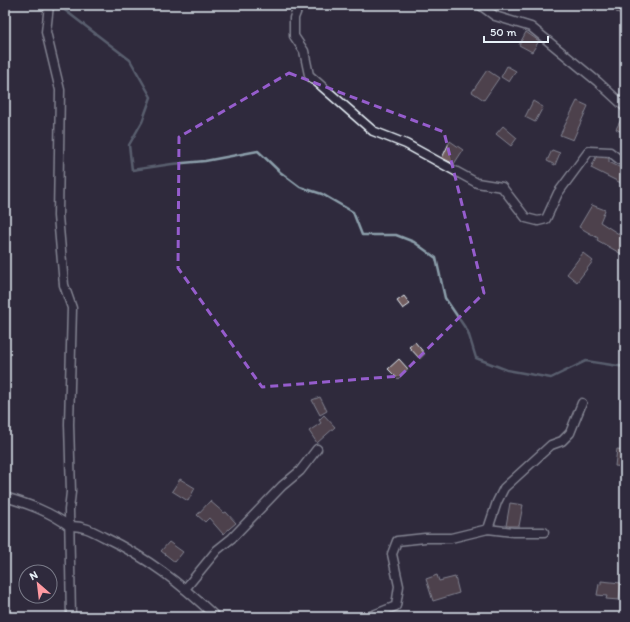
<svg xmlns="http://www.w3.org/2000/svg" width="630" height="622" viewBox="0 0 630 622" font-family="Itim,sans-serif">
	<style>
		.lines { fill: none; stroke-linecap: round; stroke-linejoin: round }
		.stream { stroke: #8c9fab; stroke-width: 2.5 }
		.building { fill: #725d5f; stroke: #e8f1f8 }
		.minor-casing { stroke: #e8f1f8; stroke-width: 11 }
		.minor { stroke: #2f2a3d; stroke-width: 8 }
		.marked { fill: none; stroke: #965dcd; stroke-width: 3; stroke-dasharray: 8 5; stroke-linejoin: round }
	</style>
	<rect width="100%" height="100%" fill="#2f2a3d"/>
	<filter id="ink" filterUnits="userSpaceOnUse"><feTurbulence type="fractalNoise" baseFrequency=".025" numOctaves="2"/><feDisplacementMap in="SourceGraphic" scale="8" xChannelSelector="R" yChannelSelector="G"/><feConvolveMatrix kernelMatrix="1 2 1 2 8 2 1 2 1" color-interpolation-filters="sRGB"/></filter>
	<g filter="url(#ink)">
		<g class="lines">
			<!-- stream -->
			<path class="stream" d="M 58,5 L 130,60 L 151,97 L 142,122 L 129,145 L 132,170 L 172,164 L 205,161 L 258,151 L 280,172 L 300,187 L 322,194 L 353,212 L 362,235 L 396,235 L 414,242 L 436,258 L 445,298 L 468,332 L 476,358 L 507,370 L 551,378 L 586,361 L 625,367"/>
		</g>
		<!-- building -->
		<g class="building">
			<path d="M 618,5 L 625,5 L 625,15 L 616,12 Z"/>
			<path d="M 526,32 L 539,41 L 532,52 L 519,45 Z"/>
			<path d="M 507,66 L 516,71 L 509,82 L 501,77 Z"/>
			<path d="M 487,70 L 499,78 L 484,100 L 472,92 Z"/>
			<path d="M 533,101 L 543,107 L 535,122 L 525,117 Z"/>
			<path d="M 577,101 L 588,106 L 573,140 L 560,135 Z"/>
			<path d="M 625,112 L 625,134 L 616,129 Z"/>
			<path d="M 503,126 L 517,138 L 511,146 L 496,134 Z"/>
			<path d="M 450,141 L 463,150 L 454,164 L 442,158 Z"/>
			<path d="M 552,150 L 560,153 L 555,165 L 547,161 Z"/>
			<path d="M 596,157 L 609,158 L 609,162 L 625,170 L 625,179 L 623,184 L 591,168 Z"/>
			<path d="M 592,205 L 605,210 L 600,222 L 625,238 L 625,256 L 597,240 L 598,238 L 579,227 Z"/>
			<path d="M 583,253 L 593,261 L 577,282 L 567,274 Z"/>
			<path d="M 404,296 L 410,304 L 403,309 L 397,301 Z"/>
			<path d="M 415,342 L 425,354 L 420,359 L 409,347 Z"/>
			<path d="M 399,359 L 408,369 L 398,379 L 388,369 Z"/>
			<path d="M 320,397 L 327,411 L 320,415 L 312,400 Z"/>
			<path d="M 324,415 L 335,427 L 317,443 L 309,431 L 321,423 L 319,420 Z"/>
			<path d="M 617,449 L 625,450 L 625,467 L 615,466 Z"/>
			<path d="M 180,479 L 195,488 L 188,501 L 172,491 Z"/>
			<path d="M 210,501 L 224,513 L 226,512 L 236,523 L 223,534 L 209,518 L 205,522 L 197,515 Z"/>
			<path d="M 510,503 L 523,505 L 519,526 L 506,526 Z"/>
			<path d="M 169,542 L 183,552 L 175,562 L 161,551 Z"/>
			<path d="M 437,575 L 439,581 L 455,577 L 459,593 L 433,601 L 426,579 Z"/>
			<path d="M 601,581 L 621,583 L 619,600 L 606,599 L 607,596 L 597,595 L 599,584 L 601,585 Z"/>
		</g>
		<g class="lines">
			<defs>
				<g id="minor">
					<path d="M 49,5 L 46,32 L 60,90 L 58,216 L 64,285 L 72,308 L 69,424 L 71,492 L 69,510 L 71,617"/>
					<path d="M 299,5 L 294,18 L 294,36 L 304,51 L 309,75 L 373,131 L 406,144 L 477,183 L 502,187 L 526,218 L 538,221 L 546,219 L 558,193 L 589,151 L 610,152 L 620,160 L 625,160"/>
					<path d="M 480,5 L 495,16 L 531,27 L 598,82 L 625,107"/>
					<path d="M 5,497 C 28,504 49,511 69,526 C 82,525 93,531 104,537 C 148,558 180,583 216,617"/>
					<path d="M 488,529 L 497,502 L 504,488 L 551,445 L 562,441 L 570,433 L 582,403"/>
					<path d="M 185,589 L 217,550 L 232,538 L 282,486 L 300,471 L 317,449"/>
					<path d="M 368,617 L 396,606 L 399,586 L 392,554 L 397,541 L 425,538 L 451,538 L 488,529 L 513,532 L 544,532"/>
				</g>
			</defs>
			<!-- minor casing -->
			<use href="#minor" class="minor-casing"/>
			<!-- minor -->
			<use href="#minor" class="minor"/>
		</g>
	</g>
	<!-- marked area -->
	<path d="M0 0H630V622H0ZM 289,73 L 444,132 L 484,293 L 400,376 L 262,387 L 178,268 L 179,137 Z" fill="#2f2a3d" fill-opacity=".55" fill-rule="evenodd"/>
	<path class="marked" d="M 289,73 L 444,132 L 484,293 L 400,376 L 262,387 L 178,268 L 179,137 Z"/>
	<!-- margin -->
	<rect width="630" height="622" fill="none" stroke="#2f2a3d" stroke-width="20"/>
	<rect x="10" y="10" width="610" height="602" fill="none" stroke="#e8f1f8" stroke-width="1.5" filter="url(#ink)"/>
	<!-- north arrow -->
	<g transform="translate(38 584) rotate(332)"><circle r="19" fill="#2f2a3d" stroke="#797a88"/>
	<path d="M0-3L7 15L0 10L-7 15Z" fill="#ff9aa2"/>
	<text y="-6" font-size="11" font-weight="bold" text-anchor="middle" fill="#e8f1f8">N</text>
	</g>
	<!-- scale -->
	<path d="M484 36v6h64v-6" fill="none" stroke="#e8f1f8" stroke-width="2"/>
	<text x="490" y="36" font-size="12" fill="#e8f1f8" stroke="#2f2a3d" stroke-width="3" paint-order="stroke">50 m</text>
</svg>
